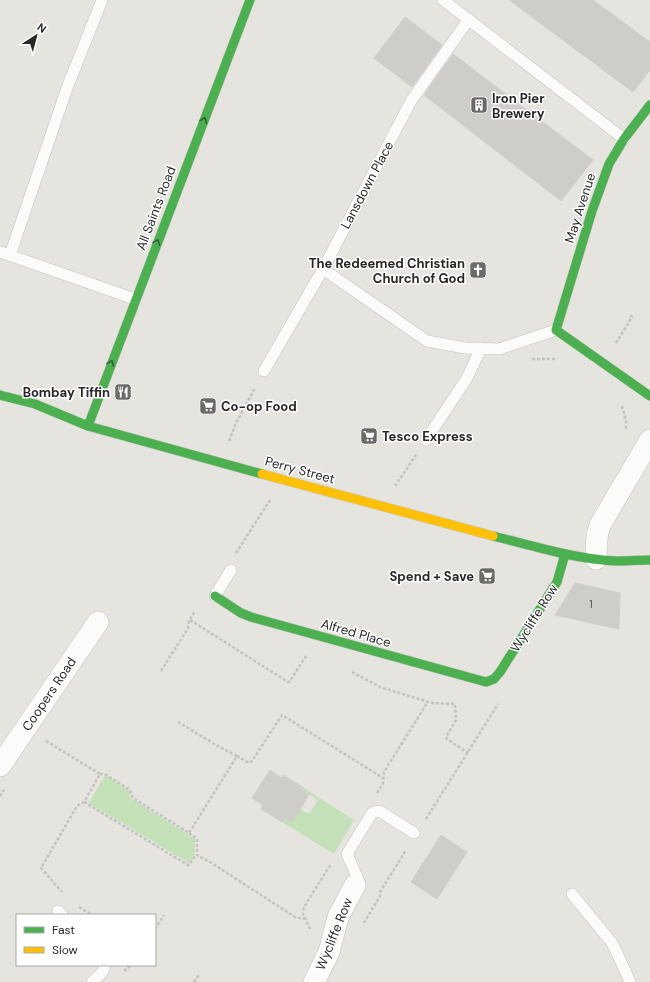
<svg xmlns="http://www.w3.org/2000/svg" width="650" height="982" viewBox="0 0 650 982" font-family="'DM Sans',sans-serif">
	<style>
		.green { fill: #c4e0b9 }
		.building { fill: #cfcdc9; stroke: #d1cfca }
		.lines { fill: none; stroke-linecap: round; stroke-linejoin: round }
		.lane-casing { stroke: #c4c3c3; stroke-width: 12 }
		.street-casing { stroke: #c4c3c3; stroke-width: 22 }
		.fast-casing { stroke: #c4c3c3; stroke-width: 10 }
		.slow-casing { stroke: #c4c3c3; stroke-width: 10 }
		.path { stroke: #c4c3c3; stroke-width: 2.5; stroke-dasharray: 3 2; stroke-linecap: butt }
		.lane { stroke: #fbfbfa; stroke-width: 11 }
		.street { stroke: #fbfbfa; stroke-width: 21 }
		.fast { stroke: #4caf50; stroke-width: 9 }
		.slow { stroke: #ffc107; stroke-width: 9 }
		.oneway { stroke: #365e38 }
		.labels { text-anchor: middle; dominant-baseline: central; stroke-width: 3; stroke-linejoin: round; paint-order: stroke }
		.number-label { font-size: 11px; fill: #525251 }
		.poi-label { font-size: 13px; font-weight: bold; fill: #282828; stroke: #fff; text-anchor: start }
		.street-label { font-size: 13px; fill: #282828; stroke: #fff }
	</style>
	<rect width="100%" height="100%" fill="#e6e4de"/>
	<!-- green -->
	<g class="green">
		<path d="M 105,775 L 131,792 L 129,797 L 195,839 L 195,853 L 189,863 L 89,803 Z"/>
		<path d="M 304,788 L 354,820 L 334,854 L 282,822 L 284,818 L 300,809 L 309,814 L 318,800 L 302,790 Z"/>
	</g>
	<!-- building -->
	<g class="building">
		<path d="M 509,0 L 593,0 L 650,42 L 650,70 L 633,92 Z"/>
		<path d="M 405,17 L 442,45 L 412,87 L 374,58 Z"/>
		<path d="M 453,54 L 593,160 L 561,201 L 424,95 Z"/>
		<path d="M 575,583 L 620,593 L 619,629 L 555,615 Z"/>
		<path d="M 270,770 L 281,778 L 283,775 L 304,788 L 302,790 L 309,795 L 292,823 L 284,818 L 282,822 L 261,809 L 263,805 L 252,798 Z"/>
		<path d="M 441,835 L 467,852 L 437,899 L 411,882 Z"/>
	</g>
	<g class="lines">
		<defs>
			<g id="lane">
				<path d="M 443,0 L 624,139"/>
				<path d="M 0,252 L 135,299"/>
				<path d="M 10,255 L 67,88 L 102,0"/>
				<path d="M 323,269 L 411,101 L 469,19"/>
				<path d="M 264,371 L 323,269 L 427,341 L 465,348 L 499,349 L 556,330"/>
				<path d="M 426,440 L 467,378 L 481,348"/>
				<path d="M 215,596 L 231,570"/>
				<path d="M 355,885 L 358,879 L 347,854 L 372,813 L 378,811 L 381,812 L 414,833"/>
				<path d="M 572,894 L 612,943 L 617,953 L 630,982"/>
				<path d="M 58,911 L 62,915"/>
				<path d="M 92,982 C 97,977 106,972 104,965"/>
			</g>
			<g id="street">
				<path d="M 596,559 C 596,547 596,536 600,525 L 650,440"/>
				<path d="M 0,766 L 98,622"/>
				<path d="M 314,982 L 329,952 L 338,917 L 355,885"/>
			</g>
			<g id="fast">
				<path d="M 650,105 L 624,139 L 609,164 L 592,211 L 556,330 L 650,396"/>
				<path d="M 0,395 L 35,404 L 88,426 L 262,474"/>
				<path d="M 88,426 L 250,0"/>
				<path d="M 493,536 C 534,546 574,559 616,561 C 627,561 639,560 650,560"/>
				<path d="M 215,596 L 241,613 L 251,617 L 486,682 L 494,679 L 500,672 L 557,582 L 565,554"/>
			</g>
			<path id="slow" d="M 262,474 L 493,536"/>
		</defs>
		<!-- lane casing -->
		<use href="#lane" class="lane-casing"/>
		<!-- street casing -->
		<use href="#street" class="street-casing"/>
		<!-- fast casing -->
		<use href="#fast" class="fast-casing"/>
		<!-- slow casing -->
		<use href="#slow" class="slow-casing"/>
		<!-- path -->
		<g class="path">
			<path d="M 616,343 L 632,317 L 629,314"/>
			<path d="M 532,359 L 555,359"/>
			<path d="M 622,406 L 626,421 L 626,430"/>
			<path d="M 229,441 L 236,423 L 255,388"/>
			<path d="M 395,486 L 416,455"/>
			<path d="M 236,553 L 270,500"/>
			<path d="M 190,620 L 288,682 L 290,681 L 306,656"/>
			<path d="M 161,671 L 188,628 L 189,621 L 195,611"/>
			<path d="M 352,672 L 380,687 L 432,703 L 455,704 L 456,720 L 446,737 L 447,739 L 468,753"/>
			<path d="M 178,722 L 216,745 L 237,756"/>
			<path d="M 46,741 L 100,774 L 84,802 L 77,806 L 41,868 L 62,892"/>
			<path d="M 100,774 L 105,774 L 130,790 L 133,798 L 189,833 L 237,756 L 249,763 L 252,761 L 282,715 L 383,778"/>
			<path d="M 377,793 L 383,784 L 384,772 L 424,708 L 427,702"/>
			<path d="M 0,796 L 4,790"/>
			<path d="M 84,802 L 188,865 L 189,865 L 195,856 L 197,855"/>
			<path d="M 426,819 L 498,704"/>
			<path d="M 189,833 L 197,839 L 197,855 L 210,862 L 295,917 L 305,919"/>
			<path d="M 79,907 L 92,915"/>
			<path d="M 364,923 L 380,896 L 380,892 L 406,850"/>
			<path d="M 155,929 L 164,915"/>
			<path d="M 310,929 L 303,914 L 304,907 L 329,867 L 332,865"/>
			<path d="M 124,971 L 131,965"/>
			<path d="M 194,982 L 199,975"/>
		</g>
		<!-- lane -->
		<use href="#lane" class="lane"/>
		<!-- street -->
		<use href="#street" class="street"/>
		<!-- fast -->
		<use href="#fast" class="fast"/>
		<!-- slow -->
		<use href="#slow" class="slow"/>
	</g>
	<!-- one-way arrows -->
	<defs><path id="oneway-chevron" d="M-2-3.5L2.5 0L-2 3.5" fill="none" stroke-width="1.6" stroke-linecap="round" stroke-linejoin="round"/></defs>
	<g class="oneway">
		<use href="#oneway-chevron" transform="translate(204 120) rotate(-69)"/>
		<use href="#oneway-chevron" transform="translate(157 242) rotate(-69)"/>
		<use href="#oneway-chevron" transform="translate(111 363) rotate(-69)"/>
	</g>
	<!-- icons -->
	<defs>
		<symbol id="building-square" viewBox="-11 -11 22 22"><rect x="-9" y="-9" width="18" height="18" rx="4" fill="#6a6a68" stroke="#fff"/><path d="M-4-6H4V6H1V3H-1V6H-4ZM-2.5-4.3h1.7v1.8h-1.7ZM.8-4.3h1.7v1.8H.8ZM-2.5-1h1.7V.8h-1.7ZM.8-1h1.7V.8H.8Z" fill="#fff"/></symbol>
		<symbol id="church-square" viewBox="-11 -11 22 22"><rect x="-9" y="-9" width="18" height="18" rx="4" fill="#6a6a68" stroke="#fff"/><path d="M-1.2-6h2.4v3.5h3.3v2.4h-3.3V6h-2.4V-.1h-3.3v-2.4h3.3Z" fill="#fff"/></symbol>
		<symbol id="restaurant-square" viewBox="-11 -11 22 22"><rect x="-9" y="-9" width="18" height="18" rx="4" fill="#6a6a68" stroke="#fff"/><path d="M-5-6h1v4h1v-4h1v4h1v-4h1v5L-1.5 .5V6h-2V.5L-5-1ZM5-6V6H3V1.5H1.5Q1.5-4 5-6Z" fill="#fff"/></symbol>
		<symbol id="supermarket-square" viewBox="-11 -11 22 22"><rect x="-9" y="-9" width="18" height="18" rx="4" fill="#6a6a68" stroke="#fff"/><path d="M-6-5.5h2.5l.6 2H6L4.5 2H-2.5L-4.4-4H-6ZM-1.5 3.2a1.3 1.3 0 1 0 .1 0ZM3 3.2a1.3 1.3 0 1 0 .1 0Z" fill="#fff"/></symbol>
	</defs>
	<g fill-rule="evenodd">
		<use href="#building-square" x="469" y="95" width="20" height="20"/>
		<use href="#church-square" x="468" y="260" width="20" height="20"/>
		<use href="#restaurant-square" x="113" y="382" width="20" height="20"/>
		<use href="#supermarket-square" x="198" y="396" width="20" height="20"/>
		<use href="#supermarket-square" x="359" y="426" width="20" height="20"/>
		<use href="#supermarket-square" x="477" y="566" width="20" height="20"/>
	</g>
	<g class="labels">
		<!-- number labels -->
		<g class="number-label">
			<text x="591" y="604">1</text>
		</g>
		<!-- poi labels -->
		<g class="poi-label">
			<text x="492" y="98">Iron Pier<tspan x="492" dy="15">Brewery</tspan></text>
			<text x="465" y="263" text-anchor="end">The Redeemed Christian<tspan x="465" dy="15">Church of God</tspan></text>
			<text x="110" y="392" text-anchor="end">Bombay Tiffin</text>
			<text x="221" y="406">Co-op Food</text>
			<text x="382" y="436">Tesco Express</text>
			<text x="474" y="576" text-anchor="end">Spend + Save</text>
		</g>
		<!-- street labels -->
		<g class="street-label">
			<text transform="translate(367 185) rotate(-62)">Lansdown Place</text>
			<text transform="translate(156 208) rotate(-69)">All Saints Road</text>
			<text transform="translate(580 208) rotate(-72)">May Avenue</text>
			<text transform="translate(300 470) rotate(15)">Perry Street</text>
			<text transform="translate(534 618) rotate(-58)">Wycliffe Row</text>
			<text transform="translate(356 633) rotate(16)">Alfred Place</text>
			<text transform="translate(49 694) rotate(-56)">Coopers Road</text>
			<text transform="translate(334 934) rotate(-68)">Wycliffe Row</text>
		</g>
	</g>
	<!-- legend -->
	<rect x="16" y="914" width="140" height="52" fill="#ffffff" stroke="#a9a9a9"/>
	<rect x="24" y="927" width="20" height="6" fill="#4caf50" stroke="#a9a9a9"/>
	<text x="52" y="934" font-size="12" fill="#282828">Fast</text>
	<rect x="24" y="947" width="20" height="6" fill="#ffc107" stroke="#a9a9a9"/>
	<text x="52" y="954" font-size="12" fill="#282828">Slow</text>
	<!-- north arrow -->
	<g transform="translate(36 36) rotate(36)" stroke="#ffffff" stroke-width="3" paint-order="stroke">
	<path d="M0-3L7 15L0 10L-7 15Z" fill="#282828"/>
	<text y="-6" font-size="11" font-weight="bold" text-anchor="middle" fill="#282828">N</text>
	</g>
</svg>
